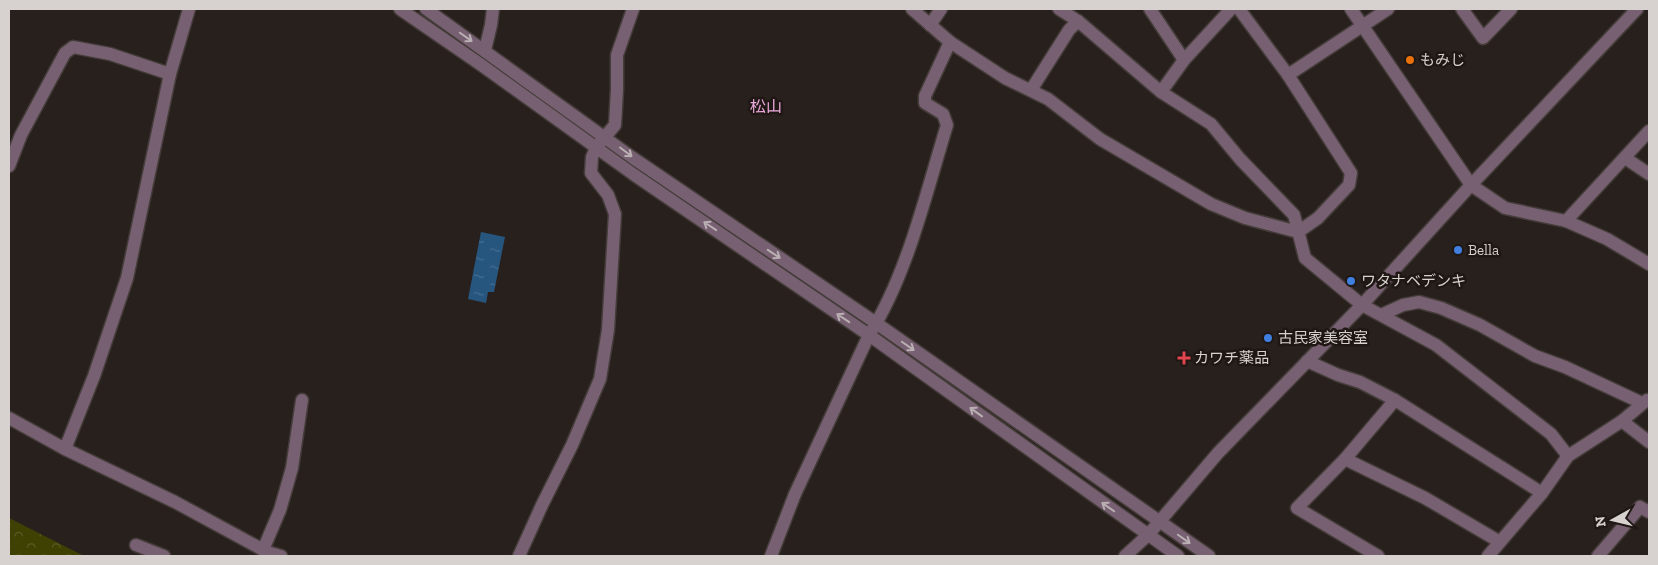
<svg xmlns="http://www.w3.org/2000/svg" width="1658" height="565" viewBox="0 0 1658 565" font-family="'Zilla Slab','Noto Sans JP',serif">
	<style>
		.forest { fill: url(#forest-crowns) }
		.water { fill: url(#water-ripples) }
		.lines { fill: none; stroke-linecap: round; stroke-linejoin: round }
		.minor-casing { stroke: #443c39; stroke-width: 15 }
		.minor { stroke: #776071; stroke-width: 12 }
		.oneway { stroke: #bab0b3 }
		.food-dot { fill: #e8710a; stroke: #1f1714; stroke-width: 2 }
		.shop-dot { fill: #3f7fe0; stroke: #1f1714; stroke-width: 2 }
		.health-dot { fill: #e0444e; stroke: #1f1714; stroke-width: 2 }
		.labels { text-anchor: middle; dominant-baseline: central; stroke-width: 5; stroke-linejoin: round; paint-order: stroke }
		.poi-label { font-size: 15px; fill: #d7d2cf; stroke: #1f1714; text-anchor: start }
		.neighbourhood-label { font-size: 16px; fill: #eba9db; stroke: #1f1714 }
	</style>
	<defs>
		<pattern id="forest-crowns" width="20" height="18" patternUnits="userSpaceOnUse" patternTransform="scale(1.25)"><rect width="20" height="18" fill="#3f4103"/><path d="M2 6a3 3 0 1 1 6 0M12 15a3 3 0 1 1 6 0" fill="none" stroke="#5a5c27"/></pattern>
		<pattern id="water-ripples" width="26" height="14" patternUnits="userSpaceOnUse" patternTransform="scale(1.25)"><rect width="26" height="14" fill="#26557e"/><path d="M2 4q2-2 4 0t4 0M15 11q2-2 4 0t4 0" fill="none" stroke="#456d8f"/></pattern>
	</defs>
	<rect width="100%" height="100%" fill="#28201d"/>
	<!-- forest -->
	<path class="forest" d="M 9,518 L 84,556 L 9,556 Z"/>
	<!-- water -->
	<path class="water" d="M 481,232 L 505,237 L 494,292 L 488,292 L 486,303 L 468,299 Z"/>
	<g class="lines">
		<defs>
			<g id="minor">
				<path d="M 400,9 L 480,64 L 633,174 L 869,335 L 1178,556"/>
				<path d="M 426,9 L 633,158 L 876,323 L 1209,556"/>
				<path d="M 912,9 L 950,42 L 1005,78 L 1048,99 L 1100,139 L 1211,204 L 1245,218 L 1298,232 L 1318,218 L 1349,185 L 1351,173 L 1288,75 L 1239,9"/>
				<path d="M 1059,9 L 1078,21 L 1161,92 L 1211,124 L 1240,159 L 1294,215 L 1305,258 L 1362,305 L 1436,345 L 1551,434 L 1568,456"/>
				<path d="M 1150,9 L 1184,60"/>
				<path d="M 1351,9 L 1471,185 L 1505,208 L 1566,221 L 1607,239 L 1649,264"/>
				<path d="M 1462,9 L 1483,38 L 1511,9"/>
				<path d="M 930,25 L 941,9"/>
				<path d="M 485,50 L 491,25 L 493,9"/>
				<path d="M 1288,75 L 1388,9"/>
				<path d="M 1031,90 L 1069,30 L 1078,21"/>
				<path d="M 1161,92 L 1184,60 L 1231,9"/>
				<path d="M 1625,158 L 1649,174"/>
				<path d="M 9,166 L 21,135 L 59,64 L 65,53 L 73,47 L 110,54 L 170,74"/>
				<path d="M 1566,221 L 1649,131"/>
				<path d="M 1381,315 L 1403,305 L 1419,302 L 1441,308 L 1480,325 L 1535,356 L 1565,367 L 1642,403"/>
				<path d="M 1307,361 L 1338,375 L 1360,382 L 1395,400 L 1542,493"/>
				<path d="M 9,418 L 65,449 L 175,502 L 267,552 L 281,556"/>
				<path d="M 1622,421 L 1649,442"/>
				<path d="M 65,449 L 94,376 L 127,278 L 170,74 L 189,9"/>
				<path d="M 1345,459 L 1425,498 L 1500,542"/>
				<path d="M 136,545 L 164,556"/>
				<path d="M 263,550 L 280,510 L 292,468 L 302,400"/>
				<path d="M 519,556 L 542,505 L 572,445 L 600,379 L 608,330 L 615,214 L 608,195 L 591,173 L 592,157 L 597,146 L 615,125 L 617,89 L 617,55 L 633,9"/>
				<path d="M 771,556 L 795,494 L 869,335 C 907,276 926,193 947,125 L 943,114 L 925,103 L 925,96 L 950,42"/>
				<path d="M 1125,556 L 1148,535 L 1218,453 L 1362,305 L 1471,185 L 1637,9"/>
				<path d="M 1378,556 L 1297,508 L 1345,459 L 1395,400"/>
				<path d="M 1488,556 L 1542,493 L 1568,456 L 1622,421 L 1647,400"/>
				<path d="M 1598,556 L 1640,507 L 1649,512"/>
			</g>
		</defs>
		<!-- minor casing -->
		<use href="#minor" class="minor-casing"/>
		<!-- minor -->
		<use href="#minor" class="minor"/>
	</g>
	<!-- one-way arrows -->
	<defs><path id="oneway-shaft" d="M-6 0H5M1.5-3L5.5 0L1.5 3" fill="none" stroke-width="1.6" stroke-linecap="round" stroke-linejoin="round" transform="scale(1.25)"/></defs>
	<g class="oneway">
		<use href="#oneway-shaft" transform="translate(466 37) rotate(35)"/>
		<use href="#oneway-shaft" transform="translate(626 152) rotate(37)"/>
		<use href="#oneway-shaft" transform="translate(710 226) rotate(-146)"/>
		<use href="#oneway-shaft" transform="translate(774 254) rotate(34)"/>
		<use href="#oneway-shaft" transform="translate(843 318) rotate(-146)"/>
		<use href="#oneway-shaft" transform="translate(908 346) rotate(35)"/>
		<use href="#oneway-shaft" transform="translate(976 412) rotate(-144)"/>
		<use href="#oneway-shaft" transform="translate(1108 507) rotate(-145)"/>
		<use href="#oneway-shaft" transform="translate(1184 539) rotate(35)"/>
	</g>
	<!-- markers -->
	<circle class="food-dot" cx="1410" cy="60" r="5"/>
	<g class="shop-dot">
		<circle cx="1458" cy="250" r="5"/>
		<circle cx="1351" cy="281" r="5"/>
		<circle cx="1268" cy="338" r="5"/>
	</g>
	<path class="health-dot" d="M1181.5 350.5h5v5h5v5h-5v5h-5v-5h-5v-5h5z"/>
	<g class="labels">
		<!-- poi labels -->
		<g class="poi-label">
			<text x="1420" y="60">もみじ</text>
			<text x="1468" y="250">Bella</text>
			<text x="1361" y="281">ワタナベデンキ</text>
			<text x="1278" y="338">古民家美容室</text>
			<text x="1194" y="358">カワチ薬品</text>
		</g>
		<!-- neighbourhood labels -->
		<g class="neighbourhood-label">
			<text x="766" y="106">松山</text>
		</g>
	</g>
	<!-- border -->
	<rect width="1658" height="565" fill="none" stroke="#d7d2cf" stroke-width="20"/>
	<!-- north arrow -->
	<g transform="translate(1613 520) rotate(262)" stroke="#1f1714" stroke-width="4" paint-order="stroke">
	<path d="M0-4L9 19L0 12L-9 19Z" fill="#d7d2cf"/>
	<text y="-8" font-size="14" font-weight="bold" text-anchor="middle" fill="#d7d2cf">N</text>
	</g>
</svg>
